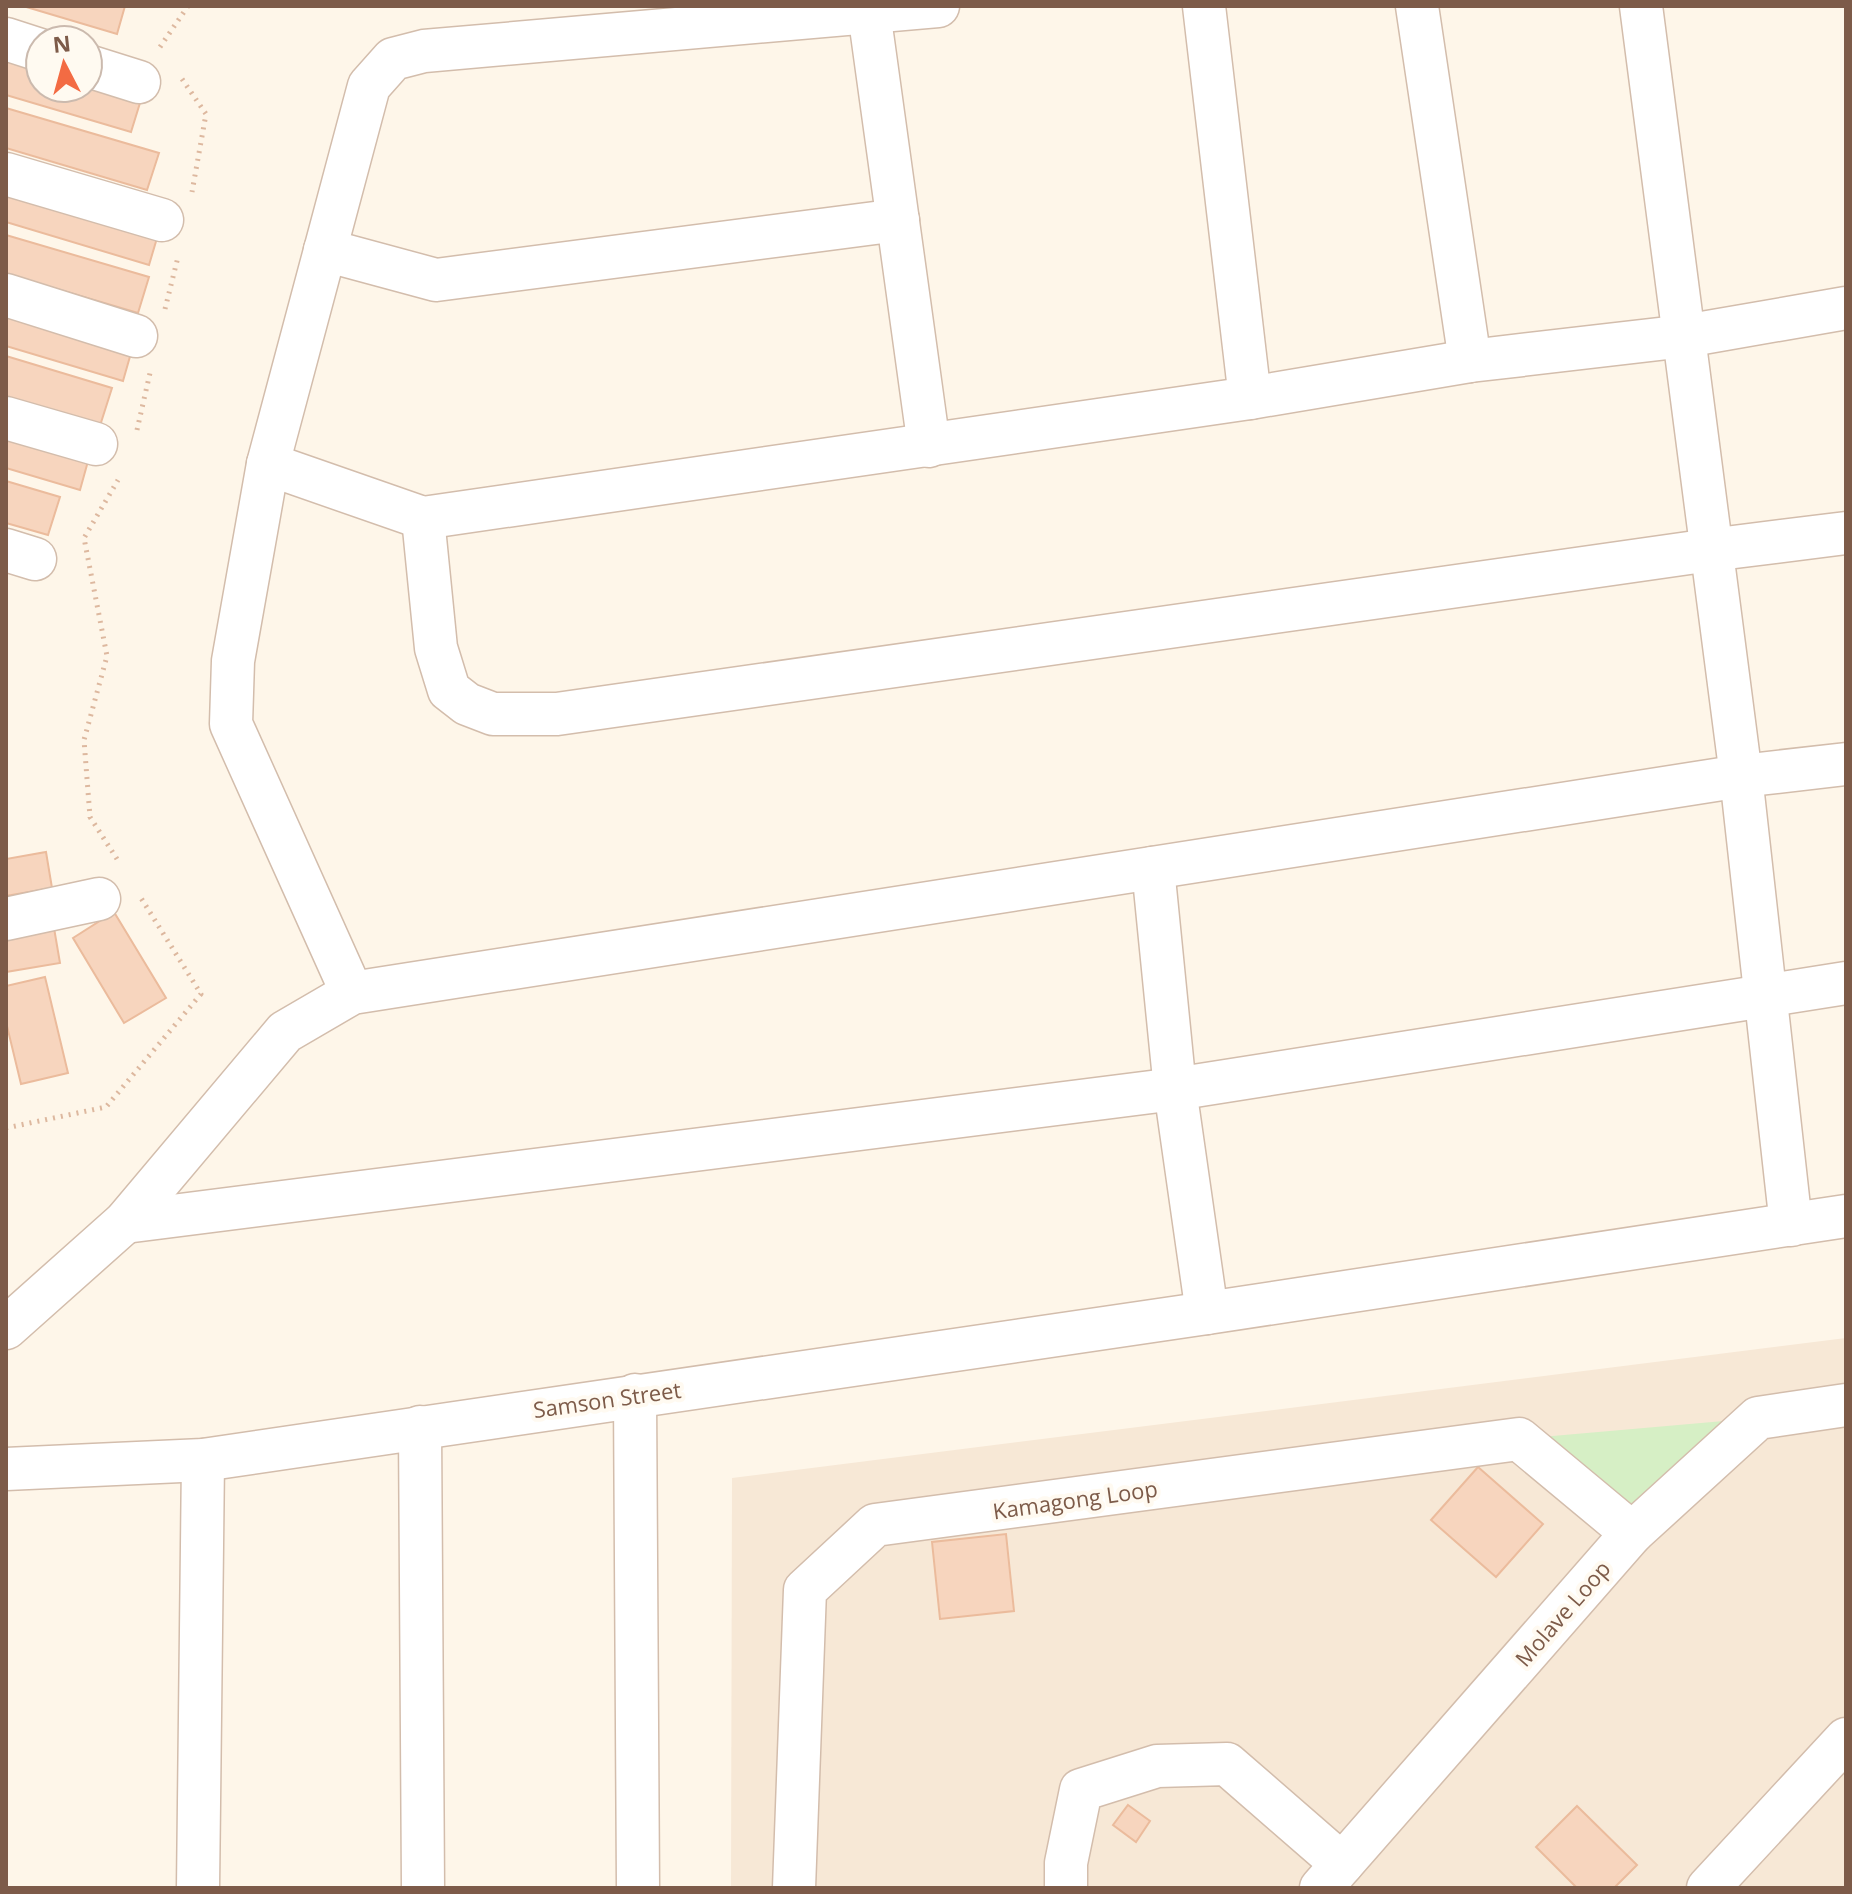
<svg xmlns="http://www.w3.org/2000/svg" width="1852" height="1894" viewBox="0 0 1852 1894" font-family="'Open Sans',sans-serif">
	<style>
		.residential { fill: #f7e8d6 }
		.green { fill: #d6efc5 }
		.building { fill: #f7d5be; stroke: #ebbb9c; stroke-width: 2 }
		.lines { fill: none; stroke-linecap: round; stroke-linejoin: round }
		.minor-casing { stroke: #d3bdac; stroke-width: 45 }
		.path { stroke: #ddb89f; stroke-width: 5; stroke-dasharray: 2 6; stroke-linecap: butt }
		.minor { stroke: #fff; stroke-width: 42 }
		.labels { text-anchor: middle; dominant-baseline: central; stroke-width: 8; stroke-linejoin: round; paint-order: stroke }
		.street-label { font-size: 22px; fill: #7d5b49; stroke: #fffaf1 }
	</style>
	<rect width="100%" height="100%" fill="#fef6e9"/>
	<!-- residential -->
	<path class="residential" d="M 1846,1338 L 1846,1888 L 731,1888 L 732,1478 Z"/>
	<!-- green -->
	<path class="green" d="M 1758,1418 L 1632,1533 L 1519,1439 Z"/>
	<!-- building -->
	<g class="building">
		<path d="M 23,6 L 125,6 L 117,34 Z"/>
		<path d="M 6,49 L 40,59 L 40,88 L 144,90 L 131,132 L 6,95 Z"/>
		<path d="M 6,108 L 159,153 L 147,190 L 6,148 Z"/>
		<path d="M 6,182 L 160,228 L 149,265 L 6,222 Z"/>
		<path d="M 6,235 L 149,277 L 138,313 L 6,274 Z"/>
		<path d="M 6,301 L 135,339 L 123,381 L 6,346 Z"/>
		<path d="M 6,356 L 112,388 L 98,432 L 6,405 Z"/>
		<path d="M 6,429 L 90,454 L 80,490 L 6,468 Z"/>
		<path d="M 6,481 L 60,497 L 48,535 L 6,523 Z"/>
		<path d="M 46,852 L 52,888 L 6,896 L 6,859 Z"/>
		<path d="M 114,912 L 166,998 L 124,1023 L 73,938 Z"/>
		<path d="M 54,928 L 60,963 L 6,972 L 6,937 Z"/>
		<path d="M 45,977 L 68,1073 L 21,1084 L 6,1022 L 6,986 Z"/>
		<path d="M 1478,1467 L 1543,1524 L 1496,1577 L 1431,1520 Z"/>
		<path d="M 1006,1534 L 1014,1611 L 940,1619 L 932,1542 Z"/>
		<path d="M 1128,1805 L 1150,1821 L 1136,1842 L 1113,1825 Z"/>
		<path d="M 1577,1806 L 1637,1865 L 1614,1888 L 1577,1888 L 1536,1847 Z"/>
	</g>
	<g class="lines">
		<defs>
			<g id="minor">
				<path d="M 1204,6 L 1250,398"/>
				<path d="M 1417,6 L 1470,361"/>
				<path d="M 1641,6 L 1741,776 L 1791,1225"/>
				<path d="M 869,12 L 929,446"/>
				<path d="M 6,39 L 40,50"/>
				<path d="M 88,66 L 139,82"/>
				<path d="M 6,174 L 162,220"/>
				<path d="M 325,250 L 436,280 L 898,220"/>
				<path d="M 6,295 L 136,336"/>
				<path d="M 6,418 L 96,444"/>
				<path d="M 268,464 L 423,518 L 1250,398 L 1470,361 L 1685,336 L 1846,308"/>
				<path d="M 423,518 L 436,648 L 449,690 L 467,704 L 493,714 L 557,714 L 1710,550 L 1846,533"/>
				<path d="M 6,550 L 35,559"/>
				<path d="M 1153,868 L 1175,1089 L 1207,1313"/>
				<path d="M 6,919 L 99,899"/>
				<path d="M 352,993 L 231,724 L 233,661 L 268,464 L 369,86 L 393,59 L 424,51 L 938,6"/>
				<path d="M 125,1222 L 1175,1089 L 1846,983"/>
				<path d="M 6,1328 L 125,1222 L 285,1032 L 352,993 L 1741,776 L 1846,764"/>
				<path d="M 635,1395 L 638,1888"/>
				<path d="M 420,1427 L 423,1888"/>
				<path d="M 6,1469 L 203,1460 L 1207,1313 L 1846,1216"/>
				<path d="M 198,1888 L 203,1460"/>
				<path d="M 794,1888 L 805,1590 L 875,1525 L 1519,1439 L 1632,1533"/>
				<path d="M 1066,1888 L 1066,1863 L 1081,1790 L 1157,1766 L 1227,1764 L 1342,1864"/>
				<path d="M 1321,1888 L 1632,1533 L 1758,1418 L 1846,1405"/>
				<path d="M 1708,1888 L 1846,1739"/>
			</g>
		</defs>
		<!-- minor casing -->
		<use href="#minor" class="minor-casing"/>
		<!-- path -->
		<g class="path">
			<path d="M 160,47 L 188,6"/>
			<path d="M 182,79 L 206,114 L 192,192"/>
			<path d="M 165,309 L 178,257"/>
			<path d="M 137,430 L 150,373"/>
			<path d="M 117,859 L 90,817 L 84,740 L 107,656 L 84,538 L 118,480"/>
			<path d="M 6,1128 L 106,1107 L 201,994 L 141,898"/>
		</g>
		<!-- minor -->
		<use href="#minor" class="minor"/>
	</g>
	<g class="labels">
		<!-- street labels -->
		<g class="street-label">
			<text transform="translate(607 1399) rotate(-8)">Samson Street</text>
			<text transform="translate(1075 1499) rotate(-8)">Kamagong Loop</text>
			<text transform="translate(1562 1613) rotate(-49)">Molave Loop</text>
		</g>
	</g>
	<!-- border -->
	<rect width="1852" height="1894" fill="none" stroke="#7d5b49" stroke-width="16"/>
	<!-- north arrow -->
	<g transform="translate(64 64) rotate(354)"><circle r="38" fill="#fffaf1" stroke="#cbbaae" stroke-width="2"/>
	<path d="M0-6L14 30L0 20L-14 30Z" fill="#f36b43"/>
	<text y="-12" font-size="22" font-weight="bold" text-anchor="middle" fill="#7d5b49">N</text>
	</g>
</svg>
